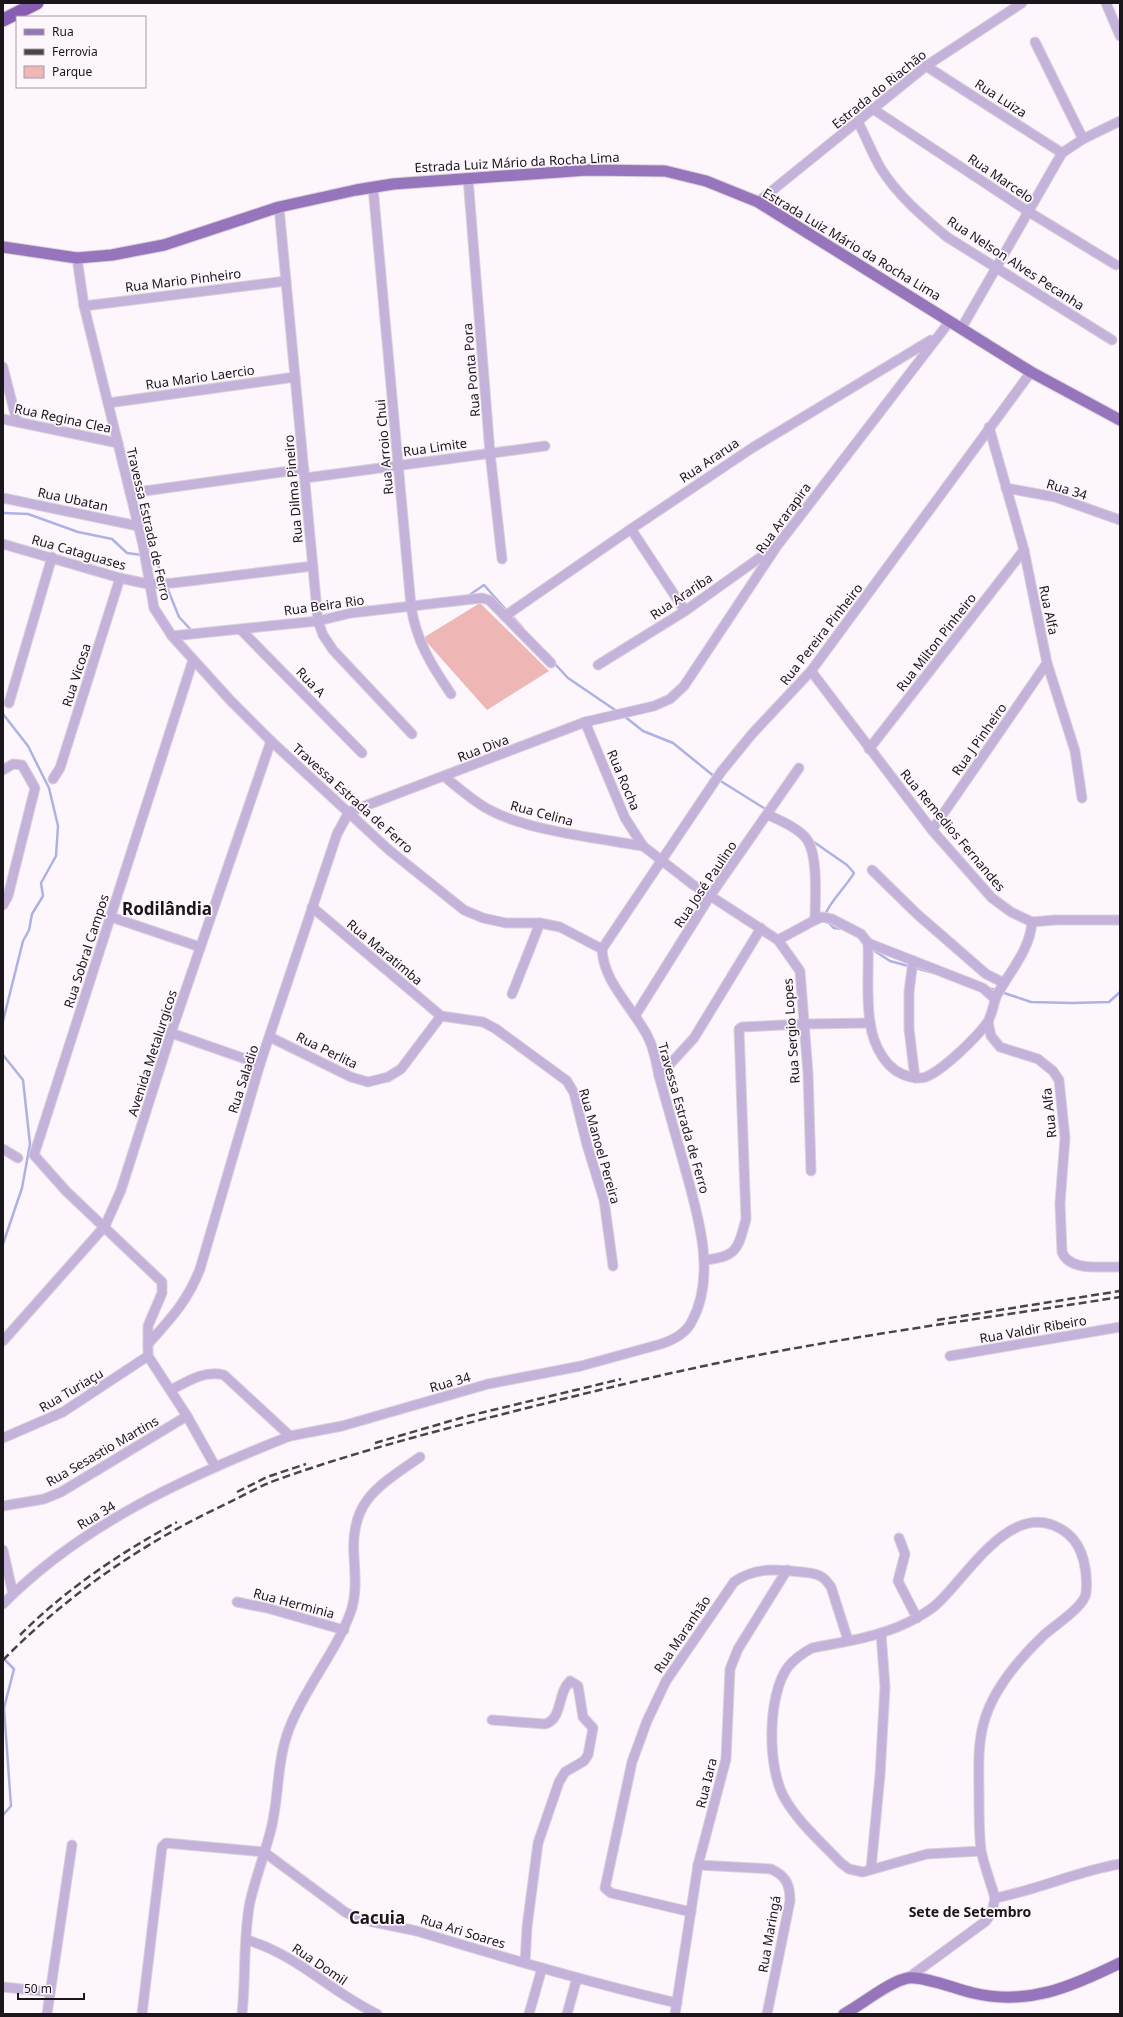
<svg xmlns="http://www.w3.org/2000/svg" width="1123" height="2017" viewBox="0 0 1123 2017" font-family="'Noto Sans',sans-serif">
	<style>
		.green { fill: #eeb6b5 }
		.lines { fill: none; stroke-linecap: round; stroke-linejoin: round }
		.stream { stroke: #adb2e5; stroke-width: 2.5 }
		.minor-casing { stroke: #dad2d9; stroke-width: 11 }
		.major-casing { stroke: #dad2d9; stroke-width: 13 }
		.highway-casing { stroke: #dad2d9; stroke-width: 15 }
		.minor { stroke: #c4b2da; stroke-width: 9 }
		.major { stroke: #9775bd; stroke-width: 11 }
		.highway { stroke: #875eb2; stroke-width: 13 }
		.rail { stroke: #484448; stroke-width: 2.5; stroke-dasharray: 8 4; stroke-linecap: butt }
		.labels { text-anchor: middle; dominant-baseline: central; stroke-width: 3.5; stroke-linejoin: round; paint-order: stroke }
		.street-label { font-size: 13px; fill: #1a161a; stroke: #fef6fd }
		.neighbourhood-label { font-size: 14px; font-weight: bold; fill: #1a161a; stroke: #fef6fd }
		.district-label { font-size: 17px; font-weight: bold; fill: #1a161a; stroke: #fef6fd }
	</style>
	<rect width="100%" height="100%" fill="#fef6fd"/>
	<!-- green -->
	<path class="green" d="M 480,603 L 549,671 L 487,710 L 423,638 Z"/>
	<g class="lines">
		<!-- stream -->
		<g class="stream">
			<path d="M 3,513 L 28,514 L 78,532 L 112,539 L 127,553 L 142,555"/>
			<path d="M 147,556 L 155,557 L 164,581"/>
			<path d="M 166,585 L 179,617 L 193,632"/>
			<path d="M 468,596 L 484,585 L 508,612"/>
			<path d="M 511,615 L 523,628"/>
			<path d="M 554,663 L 568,678 L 618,712"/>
			<path d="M 3,714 L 28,746 L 49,788 L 58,826 L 56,856 L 41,883 L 43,896 L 32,914 L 29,930 L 23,941 L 3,1021"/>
			<path d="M 624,716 L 643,731 L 673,743 L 715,777"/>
			<path d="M 719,780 L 767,810"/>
			<path d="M 811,840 L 847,865 L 854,873 C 846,887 830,901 825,915"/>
			<path d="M 827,921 L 834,928 L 843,929"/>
			<path d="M 870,948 L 890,961 L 934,973"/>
			<path d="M 989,988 L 1031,1002 L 1072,1003 L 1109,1002 L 1120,992"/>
			<path d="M 3,1055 L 23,1080 L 30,1144 L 22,1188 L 3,1244"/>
			<path d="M 3,1658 L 14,1669 L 4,1708 L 11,1806 L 3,1815"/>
		</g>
		<defs>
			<g id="minor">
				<path d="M 1106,3 L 1120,36"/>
				<path d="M 1035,42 L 1083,139"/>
				<path d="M 926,66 L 1062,153"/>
				<path d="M 873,109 L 1029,212 L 1116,265"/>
				<path d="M 858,122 C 866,137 872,153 880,167 C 897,195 922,216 947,237 L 1112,340"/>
				<path d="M 468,178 L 490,453 L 502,559"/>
				<path d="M 373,187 L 411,606 C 416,641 432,666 451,694"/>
				<path d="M 758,202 L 926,66 L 1022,3"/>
				<path d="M 279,207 L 318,621 L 323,635 L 333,650 L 412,734"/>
				<path d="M 77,258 L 84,306 L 143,545 L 154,608 L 172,636 L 230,700 L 271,741 L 389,850 L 464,910 L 483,918 L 506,923 L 540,923 L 560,927 L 602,949"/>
				<path d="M 84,306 L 286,281"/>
				<path d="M 961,329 L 1062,153 L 1083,139 L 1120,121"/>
				<path d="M 3,367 L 17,422"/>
				<path d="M 108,403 L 295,377"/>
				<path d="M 3,419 L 118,443"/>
				<path d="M 989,427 L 1024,550 L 1047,663 L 1075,751 L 1082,798"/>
				<path d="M 305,478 L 545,446"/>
				<path d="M 1006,488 L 1055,497 L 1120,520"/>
				<path d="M 130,493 L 304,469"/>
				<path d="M 3,498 L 138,526"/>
				<path d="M 631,529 L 685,611"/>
				<path d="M 3,544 L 120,578 L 148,584 L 173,583 L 313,566"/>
				<path d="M 505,616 L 631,529 L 752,448 L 931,340"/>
				<path d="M 241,630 L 362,753"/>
				<path d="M 172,636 L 318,621 L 351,613 L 482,598 L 489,600 L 551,663"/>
				<path d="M 193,660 L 34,1155 L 66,1191 L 162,1282 L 162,1293 L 148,1326 L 148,1356 L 187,1416 L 215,1466"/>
				<path d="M 598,665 L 685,611 L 772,549"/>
				<path d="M 811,671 L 932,830 L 992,898 L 1011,912 L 1032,922 L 1055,920 L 1120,920"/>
				<path d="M 9,703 L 52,557"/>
				<path d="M 585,722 L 625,818 L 643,846 L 692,884 L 778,940 L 800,971 L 808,1073 L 811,1171"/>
				<path d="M 869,749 L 1024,550"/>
				<path d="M 3,770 L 13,764 L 22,765 L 35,788 L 8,896 L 3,905"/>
				<path d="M 445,777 C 458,788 471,799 486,808 C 526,831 597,838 643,846"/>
				<path d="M 53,779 L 60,768 L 120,578"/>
				<path d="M 349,812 L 585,722 L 654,706 L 670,699 L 684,686 L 777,546 L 950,321"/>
				<path d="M 768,815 C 780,820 796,827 805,837 C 819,852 815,900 815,920"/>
				<path d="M 932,830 L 1047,663"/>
				<path d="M 872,870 L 917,914 L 986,974 L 1004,983"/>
				<path d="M 312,907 L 441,1016"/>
				<path d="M 111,917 L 200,947"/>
				<path d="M 778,940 L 815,920 L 822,917 L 832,919 L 861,934 L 868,943 C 869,969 866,997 870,1022 C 873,1045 886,1072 911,1077 C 916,1078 923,1079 928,1076 C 945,1068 976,1038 987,1023 C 992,1016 993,1004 997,995 C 1010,971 1030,950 1032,922"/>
				<path d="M 868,943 L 983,988 L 995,999"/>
				<path d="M 602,949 L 721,772 L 752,734 L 811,671 L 1031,372"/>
				<path d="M 913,961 L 909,992 L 909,1029 L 915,1078"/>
				<path d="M 512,994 L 540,923"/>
				<path d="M 441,1016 L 483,1022 L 496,1029 L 567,1081 L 574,1093 L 587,1145 L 604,1200 L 613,1266"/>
				<path d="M 635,1016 L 710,896 L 799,768"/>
				<path d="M 988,1022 L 991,1036 L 1000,1047 L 1038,1059 L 1053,1071 L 1059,1080 L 1065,1138 L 1060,1203 L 1062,1252 C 1070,1272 1102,1266 1120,1267"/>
				<path d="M 171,1033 L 260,1064"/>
				<path d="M 270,1037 L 351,1077 L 368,1082 L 388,1077 L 401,1069 L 441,1016"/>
				<path d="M 659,1076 L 694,1038 L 761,928"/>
				<path d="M 3,1149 L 18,1158"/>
				<path d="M 704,1260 C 737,1257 738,1249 746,1219 L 739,1029 L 742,1027 L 804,1024 L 870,1023"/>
				<path d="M 3,1341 L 105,1226 L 121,1190 L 171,1033 L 271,741"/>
				<path d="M 148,1344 C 171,1318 187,1302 200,1269 L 260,1064 L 337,834 L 349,812"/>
				<path d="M 950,1356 L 1120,1327"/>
				<path d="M 171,1390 C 188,1381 204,1370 224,1375 L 290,1436 L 342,1426 L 488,1384 L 581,1366 L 661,1344 C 673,1340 686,1334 692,1321 C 718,1273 696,1209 683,1161 C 675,1133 667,1104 659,1076 C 656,1061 654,1048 647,1035 C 632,1007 603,981 602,949"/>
				<path d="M 3,1438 L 63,1412 L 148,1356"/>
				<path d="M 3,1506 L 44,1499 L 61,1492 L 187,1416"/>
				<path d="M 899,1538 L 905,1554 L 898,1581 L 917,1618"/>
				<path d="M 3,1550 L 13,1594"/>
				<path d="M 237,1602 L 267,1608 L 344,1630"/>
				<path d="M 3,1604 C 82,1524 186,1477 290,1436"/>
				<path d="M 492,1720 L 545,1724 C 563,1719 557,1693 570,1681 L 578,1686 L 583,1717 L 593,1728 L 588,1755 L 584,1761 L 565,1772 L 559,1782 L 538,1843 L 527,1927 L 525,1963"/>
				<path d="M 981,1851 L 927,1854 L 863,1872 L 849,1869 L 841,1863 C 822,1843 799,1823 785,1799 C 767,1769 767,1695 788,1667 C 795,1658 803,1653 812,1648 C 848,1641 886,1636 918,1617 C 925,1613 933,1608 938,1603 C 970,1573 1016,1492 1068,1534 C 1084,1547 1088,1573 1086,1593 C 1084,1607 1055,1625 1044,1635 C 1020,1658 993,1689 984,1722 C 977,1746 979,1772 979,1797 C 979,1814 979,1833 981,1850 C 984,1866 991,1883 995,1898"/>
				<path d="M 698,1865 L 771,1869 C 786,1876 790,1884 790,1901 L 767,2014"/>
				<path d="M 871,1869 L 880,1775 L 885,1687 L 881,1633"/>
				<path d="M 691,1912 L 611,1893 L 605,1888 L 632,1762 L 647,1721 L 666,1681 L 734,1582 C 755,1567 777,1569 802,1572 C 808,1573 815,1573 820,1576 C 825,1578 828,1583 831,1587 L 848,1640"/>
				<path d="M 247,1940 C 296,1954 331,1992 377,2014"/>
				<path d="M 908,1978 L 986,1921 L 992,1912 L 995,1898 C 1038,1890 1077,1871 1120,1864"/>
				<path d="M 3,1987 L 50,1992"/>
				<path d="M 47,2014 L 72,1845"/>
				<path d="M 142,2014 L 162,1847 L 166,1843 L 264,1852 L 345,1912 C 367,1924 396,1925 420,1932 C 505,1958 591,1983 677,2003"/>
				<path d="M 242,2014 C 246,1978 243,1936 250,1902 C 256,1876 266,1851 272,1825 C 279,1794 277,1760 289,1729 C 305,1687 336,1653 351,1611 C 357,1593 355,1574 354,1556 C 350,1500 379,1486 420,1457"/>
				<path d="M 529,2014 L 542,1968"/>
				<path d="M 567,2014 L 577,1978"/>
				<path d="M 675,2014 L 698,1865 L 726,1759 L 730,1669 L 738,1649 L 787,1570"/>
			</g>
			<g id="major">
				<path d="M 3,247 L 77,258 L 112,255 L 164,245 L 279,207 L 356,190 L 393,184 L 587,170 L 665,171 L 706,181 L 758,202 L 1031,372 L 1120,420"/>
				<path d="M 844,2014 C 861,2005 890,1981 908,1978 C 923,1976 956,1989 973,1993 C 1028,2006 1071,1987 1120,1963"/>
			</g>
			<path id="highway" d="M 3,20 L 37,3"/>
		</defs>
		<!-- minor casing -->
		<use href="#minor" class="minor-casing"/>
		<!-- major casing -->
		<use href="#major" class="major-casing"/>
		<!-- highway casing -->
		<use href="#highway" class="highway-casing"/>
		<!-- minor -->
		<use href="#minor" class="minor"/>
		<!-- major -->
		<use href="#major" class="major"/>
		<!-- highway -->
		<use href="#highway" class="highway"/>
		<!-- rail -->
		<g class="rail">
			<path d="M 937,1320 L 1120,1291"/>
			<path d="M 375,1443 L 464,1417 L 621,1379"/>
			<path d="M 237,1492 L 267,1477 L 306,1464"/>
			<path d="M 20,1635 C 66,1589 120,1553 177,1522"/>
			<path d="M 3,1660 C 68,1594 144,1542 228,1503 C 242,1496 257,1488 271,1482 C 356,1451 444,1429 531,1407 C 595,1391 659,1375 723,1362 C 855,1335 988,1318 1120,1297"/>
		</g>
	</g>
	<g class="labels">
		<!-- street labels -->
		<g class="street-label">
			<text transform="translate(879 89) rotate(-39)">Estrada do Riachão</text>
			<text transform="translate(1001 98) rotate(33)">Rua Luiza</text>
			<text transform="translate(517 162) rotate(-3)">Estrada Luiz Mário da Rocha Lima</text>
			<text transform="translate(1001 178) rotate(34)">Rua Marcelo</text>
			<text transform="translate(852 244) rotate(31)">Estrada Luiz Mário da Rocha Lima</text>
			<text transform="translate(1016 263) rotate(33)">Rua Nelson Alves Pecanha</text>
			<text transform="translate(183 280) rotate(-7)">Rua Mario Pinheiro</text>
			<text transform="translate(471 370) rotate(-95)">Rua Ponta Pora</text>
			<text transform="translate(200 377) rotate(-8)">Rua Mario Laercio</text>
			<text transform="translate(63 418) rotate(12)">Rua Regina Clea</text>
			<text transform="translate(384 447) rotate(-95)">Rua Arroio Chui</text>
			<text transform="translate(435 447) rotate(-8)">Rua Limite</text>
			<text transform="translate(709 460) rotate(-34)">Rua Ararua</text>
			<text transform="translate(293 489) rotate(-95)">Rua Dilma Pineiro</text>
			<text transform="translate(1067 489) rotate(17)">Rua 34</text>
			<text transform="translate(73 499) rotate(12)">Rua Ubatan</text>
			<text transform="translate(783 518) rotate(-54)">Rua Ararapira</text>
			<text transform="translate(149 524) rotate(77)">Travessa Estrada de Ferro</text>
			<text transform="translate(79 552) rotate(16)">Rua Cataguases</text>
			<text transform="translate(681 596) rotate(-34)">Rua Arariba</text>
			<text transform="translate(324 605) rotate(-8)">Rua Beira Rio</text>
			<text transform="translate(1049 610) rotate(78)">Rua Alfa</text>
			<text transform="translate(821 634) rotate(-52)">Rua Pereira Pinheiro</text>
			<text transform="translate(936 642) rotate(-52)">Rua Milton Pinheiro</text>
			<text transform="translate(76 675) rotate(-72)">Rua Vicosa</text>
			<text transform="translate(311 682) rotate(46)">Rua A</text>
			<text transform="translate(979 739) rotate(-55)">Rua J Pinheiro</text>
			<text transform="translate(483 748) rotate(-21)">Rua Diva</text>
			<text transform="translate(624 780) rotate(67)">Rua Rocha</text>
			<text transform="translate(353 798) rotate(42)">Travessa Estrada de Ferro</text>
			<text transform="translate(542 813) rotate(15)">Rua Celina</text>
			<text transform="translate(953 830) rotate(50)">Rua Remedios Fernandes</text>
			<text transform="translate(705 884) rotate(-56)">Rua José Paulino</text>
			<text transform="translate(86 951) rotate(-72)">Rua Sobral Campos</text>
			<text transform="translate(385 952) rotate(40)">Rua Maratimba</text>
			<text transform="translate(791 1031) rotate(-94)">Rua Sergio Lopes</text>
			<text transform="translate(327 1050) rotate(26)">Rua Perlita</text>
			<text transform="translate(152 1053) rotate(-72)">Avenida Metalurgicos</text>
			<text transform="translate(243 1079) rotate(-72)">Rua Saladio</text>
			<text transform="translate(1049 1113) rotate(-96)">Rua Alfa</text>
			<text transform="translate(684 1118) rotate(74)">Travessa Estrada de Ferro</text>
			<text transform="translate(600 1146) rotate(74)">Rua Manoel Pereira</text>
			<text transform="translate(1033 1329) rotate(-10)">Rua Valdir Ribeiro</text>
			<text transform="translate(450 1382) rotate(-16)">Rua 34</text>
			<text transform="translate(71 1390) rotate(-31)">Rua Turiaçu</text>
			<text transform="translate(102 1451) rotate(-30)">Rua Sesastio Martins</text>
			<text transform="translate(96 1515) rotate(-31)">Rua 34</text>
			<text transform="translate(294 1603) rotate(15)">Rua Herminia</text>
			<text transform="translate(682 1634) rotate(-56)">Rua Maranhão</text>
			<text transform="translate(706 1783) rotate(-76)">Rua Iara</text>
			<text transform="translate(463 1931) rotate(17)">Rua Ari Soares</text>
			<text transform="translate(769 1934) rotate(-80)">Rua Maringá</text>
			<text transform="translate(320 1964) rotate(34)">Rua Domil</text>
		</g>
		<!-- neighbourhood labels -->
		<g class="neighbourhood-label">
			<text x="970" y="1911">Sete de Setembro</text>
		</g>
		<!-- district labels -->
		<g class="district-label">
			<text x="167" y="908">Rodilândia</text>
			<text x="377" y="1917">Cacuia</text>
		</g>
	</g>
	<!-- border -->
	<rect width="1123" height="2017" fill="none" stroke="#1a161a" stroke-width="8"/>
	<!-- legend -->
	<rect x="16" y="16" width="130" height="72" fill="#fef6fd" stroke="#a39ca2"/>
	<rect x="24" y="29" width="20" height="6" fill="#9775bd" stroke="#a39ca2"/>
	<text x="52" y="36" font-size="12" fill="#1a161a">Rua</text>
	<rect x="24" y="49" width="20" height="6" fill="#484448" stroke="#a39ca2"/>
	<text x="52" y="56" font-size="12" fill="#1a161a">Ferrovia</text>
	<rect x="24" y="66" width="20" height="12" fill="#eeb6b5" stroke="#a39ca2"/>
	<text x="52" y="76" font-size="12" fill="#1a161a">Parque</text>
	<!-- scale -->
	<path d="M18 1993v6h66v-6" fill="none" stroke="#1a161a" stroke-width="2"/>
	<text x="24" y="1993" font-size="12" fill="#1a161a" stroke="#fef6fd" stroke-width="3" paint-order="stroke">50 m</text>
</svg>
